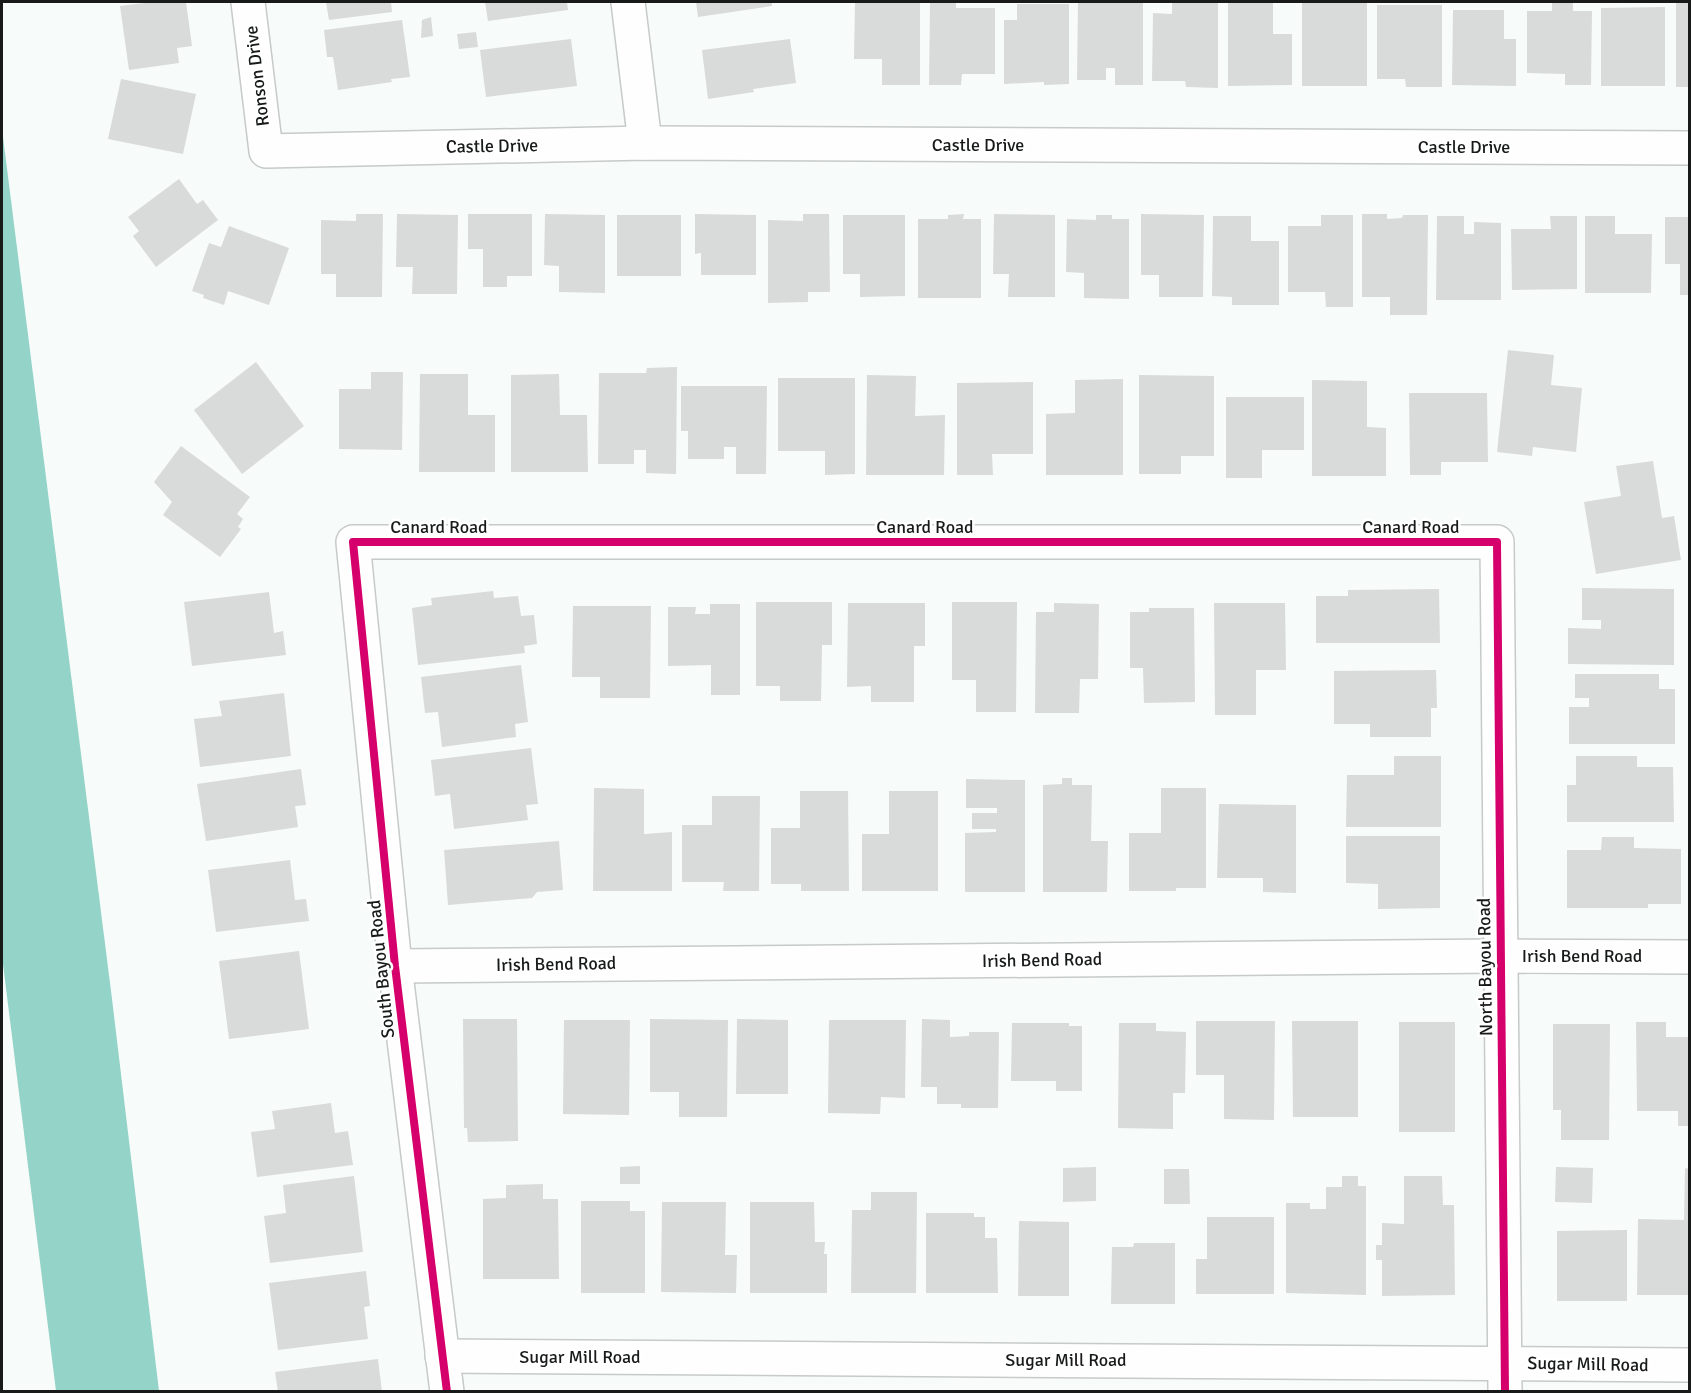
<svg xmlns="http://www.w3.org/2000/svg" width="1691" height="1393" viewBox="0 0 1691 1393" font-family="Signika,sans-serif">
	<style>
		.water { fill: #93d3c8 }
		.building { fill: #d8dbda }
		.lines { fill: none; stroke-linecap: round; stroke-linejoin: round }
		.minor-casing { stroke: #c6cac8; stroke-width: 36 }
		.minor { stroke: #fefefe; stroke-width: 33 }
		.cycleway-casing { stroke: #fff; stroke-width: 11 }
		.cycleway { stroke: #d6006c; stroke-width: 8 }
		.labels { text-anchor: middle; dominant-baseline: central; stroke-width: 5; stroke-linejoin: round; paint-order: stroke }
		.street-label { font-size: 18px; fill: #181a1a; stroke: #fff }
	</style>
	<rect width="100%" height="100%" fill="#f7fbfa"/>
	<!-- water -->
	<path class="water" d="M 2,129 L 112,999 L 159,1391 L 56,1391 L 2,956 Z"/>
	<!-- building -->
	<g class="building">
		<path d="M 153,2 L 186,2 L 192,46 L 177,48 L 179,63 L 129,70 L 120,6 Z"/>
		<path d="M 326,2 L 391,2 L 392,12 L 329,20 Z"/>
		<path d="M 485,2 L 567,2 L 568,10 L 488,21 Z"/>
		<path d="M 696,2 L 772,2 L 772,6 L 698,17 Z"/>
		<path d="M 855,2 L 920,3 L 920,85 L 882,85 L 882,59 L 854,59 Z"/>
		<path d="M 930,2 L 956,2 L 956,8 L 995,8 L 995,74 L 962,74 L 961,85 L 929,85 Z"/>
		<path d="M 1078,2 L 1143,2 L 1143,85 L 1115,85 L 1115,68 L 1106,68 L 1106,80 L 1077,80 Z"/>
		<path d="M 1172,2 L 1218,2 L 1218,88 L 1186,87 L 1185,81 L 1152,81 L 1153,13 L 1172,14 Z"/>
		<path d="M 1228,2 L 1273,2 L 1273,34 L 1292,34 L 1292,85 L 1228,86 Z"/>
		<rect x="1302" y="2" width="65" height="84"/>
		<path d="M 1552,2 L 1573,2 L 1573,11 L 1592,11 L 1591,85 L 1565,85 L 1565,74 L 1527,73 L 1527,11 L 1552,11 Z"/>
		<rect x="1676" y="2" width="14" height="85"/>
		<path d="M 1017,4 L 1069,4 L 1069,84 L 1044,85 L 1044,82 L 1004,84 L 1004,20 L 1017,20 Z"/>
		<path d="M 1377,5 L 1442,5 L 1442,87 L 1406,87 L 1405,79 L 1377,79 Z"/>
		<path d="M 1665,7 L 1665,86 L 1601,86 L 1601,8 Z"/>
		<path d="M 1453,10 L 1504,10 L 1504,39 L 1516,39 L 1516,86 L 1452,85 Z"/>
		<path d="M 431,17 L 433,36 L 421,38 L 422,20 Z"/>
		<path d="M 402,20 L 410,77 L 391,79 L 392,82 L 338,90 L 333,57 L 327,57 L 324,30 Z"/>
		<path d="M 476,32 L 478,47 L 459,49 L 457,34 Z"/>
		<path d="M 571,39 L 577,86 L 486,97 L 480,50 Z"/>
		<path d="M 790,39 L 796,83 L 753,89 L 754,92 L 708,99 L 702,50 Z"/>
		<path d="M 121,79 L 196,94 L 183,154 L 108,139 Z"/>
		<path d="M 179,179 L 197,204 L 203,200 L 218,220 L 156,267 L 133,236 L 139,231 L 128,217 Z"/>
		<path d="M 356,214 L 383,214 L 382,297 L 336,297 L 336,274 L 321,274 L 321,220 L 356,221 Z"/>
		<path d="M 397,214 L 458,215 L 457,294 L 412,294 L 413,267 L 396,267 Z"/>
		<path d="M 468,214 L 532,214 L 532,276 L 507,276 L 507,287 L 483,287 L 483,249 L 468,249 Z"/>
		<path d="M 545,214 L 605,215 L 605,293 L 559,292 L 559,266 L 544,265 Z"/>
		<path d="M 695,214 L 756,215 L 756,275 L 701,275 L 701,253 L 695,254 Z"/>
		<path d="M 803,214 L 829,214 L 830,292 L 808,292 L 808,302 L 768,303 L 768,220 L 803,221 Z"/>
		<path d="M 964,214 L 963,219 L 981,219 L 981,298 L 918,298 L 918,219 L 948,219 L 948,215 Z"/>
		<path d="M 994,214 L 1055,215 L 1055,297 L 1008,297 L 1009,274 L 993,274 Z"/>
		<path d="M 1141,214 L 1204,215 L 1203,297 L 1159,297 L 1159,275 L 1141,275 Z"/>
		<path d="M 1362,214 L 1387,214 L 1387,219 L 1402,218 L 1403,215 L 1428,215 L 1427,315 L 1390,315 L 1390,297 L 1362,297 Z"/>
		<rect x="617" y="215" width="64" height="61"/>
		<path d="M 843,215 L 905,215 L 905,296 L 860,297 L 860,274 L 843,274 Z"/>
		<path d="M 1096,215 L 1112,215 L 1112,219 L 1129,219 L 1129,299 L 1084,298 L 1084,273 L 1066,272 L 1067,219 L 1096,220 Z"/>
		<path d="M 1321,215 L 1353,215 L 1353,307 L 1326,307 L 1325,292 L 1288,292 L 1288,226 L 1321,226 Z"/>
		<path d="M 1213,216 L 1251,216 L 1251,241 L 1279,241 L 1279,305 L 1232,305 L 1232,297 L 1212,296 Z"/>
		<path d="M 1437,216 L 1464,216 L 1464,234 L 1474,234 L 1474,222 L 1501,223 L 1501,300 L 1436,300 Z"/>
		<path d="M 1550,216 L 1577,216 L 1577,289 L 1512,290 L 1511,229 L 1551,229 Z"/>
		<path d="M 1585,216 L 1615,216 L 1615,234 L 1652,234 L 1651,293 L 1585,293 Z"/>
		<path d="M 1665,217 L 1690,217 L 1690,295 L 1680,295 L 1680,264 L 1665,264 Z"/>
		<path d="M 229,226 L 289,248 L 269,305 L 228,291 L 224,305 L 203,298 L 204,295 L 192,291 L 209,243 L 221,247 Z"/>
		<path d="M 1508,350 L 1554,355 L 1551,385 L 1582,388 L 1576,452 L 1533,447 L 1532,456 L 1497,452 Z"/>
		<path d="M 256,362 L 304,426 L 242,474 L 194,410 Z"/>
		<path d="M 677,367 L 676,474 L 646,473 L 646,450 L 634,450 L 634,464 L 598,464 L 599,373 L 646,373 L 647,368 Z"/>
		<path d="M 371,372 L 403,372 L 402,450 L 339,449 L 339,389 L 371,389 Z"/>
		<path d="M 420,374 L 468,374 L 468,415 L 495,415 L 495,472 L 419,472 Z"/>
		<path d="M 559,374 L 560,415 L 587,415 L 588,472 L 511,472 L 511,375 Z"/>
		<path d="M 867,375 L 916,376 L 915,416 L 945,415 L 944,475 L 866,475 Z"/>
		<path d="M 1139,375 L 1214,376 L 1214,456 L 1181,456 L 1181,474 L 1139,474 Z"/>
		<path d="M 778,378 L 855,378 L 855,474 L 825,475 L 825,451 L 778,451 Z"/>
		<path d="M 1123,379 L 1123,475 L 1046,475 L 1046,414 L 1075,413 L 1075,380 Z"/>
		<path d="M 1312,380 L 1367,381 L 1367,427 L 1386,428 L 1386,476 L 1312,476 Z"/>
		<path d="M 1033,382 L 1033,454 L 992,454 L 993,475 L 957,475 L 957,383 Z"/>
		<path d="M 681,386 L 767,386 L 766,474 L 736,474 L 736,447 L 724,447 L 724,459 L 688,459 L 688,431 L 681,431 Z"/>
		<path d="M 1409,393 L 1487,393 L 1488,462 L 1441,462 L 1441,475 L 1410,475 Z"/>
		<path d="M 1226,397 L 1304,397 L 1304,450 L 1262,450 L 1262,478 L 1226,478 Z"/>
		<path d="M 181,446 L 250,497 L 237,514 L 243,519 L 238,527 L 241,529 L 220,557 L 163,515 L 172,502 L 154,482 Z"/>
		<path d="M 1653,461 L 1662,518 L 1674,516 L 1681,560 L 1596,574 L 1584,502 L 1621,496 L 1616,466 Z"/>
		<path d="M 1582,588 L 1674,589 L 1674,665 L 1568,664 L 1568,628 L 1601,629 L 1601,620 L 1582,620 Z"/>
		<path d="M 1439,589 L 1440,643 L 1316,643 L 1316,596 L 1348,596 L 1348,590 Z"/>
		<path d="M 493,591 L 494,598 L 518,596 L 521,616 L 534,615 L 537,644 L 524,646 L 525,653 L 418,665 L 412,608 L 432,605 L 431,598 Z"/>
		<path d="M 269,592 L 274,633 L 283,631 L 286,655 L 192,666 L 184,602 Z"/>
		<path d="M 756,602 L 832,602 L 832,645 L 822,645 L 821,701 L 780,701 L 780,686 L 756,686 Z"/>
		<path d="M 952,602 L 1017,602 L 1016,712 L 976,712 L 976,680 L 952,680 Z"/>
		<path d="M 848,603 L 925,603 L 925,646 L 914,646 L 914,702 L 871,702 L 871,686 L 847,687 Z"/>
		<path d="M 1054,603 L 1099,604 L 1098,679 L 1080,679 L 1079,713 L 1035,713 L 1036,612 L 1054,612 Z"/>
		<path d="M 1214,603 L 1285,603 L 1286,670 L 1256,670 L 1256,715 L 1215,715 Z"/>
		<path d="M 710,604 L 740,604 L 740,695 L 711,695 L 711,665 L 668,666 L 668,607 L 696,607 L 695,614 L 710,614 Z"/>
		<path d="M 573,606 L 651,606 L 650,698 L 600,698 L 600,677 L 572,677 Z"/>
		<path d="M 1149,608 L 1194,608 L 1195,702 L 1144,703 L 1143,668 L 1130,668 L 1130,612 L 1149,612 Z"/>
		<path d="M 521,665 L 528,722 L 515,724 L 516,737 L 442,747 L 438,712 L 425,713 L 421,677 Z"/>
		<path d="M 1436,670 L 1437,708 L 1431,708 L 1431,737 L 1370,737 L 1370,724 L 1334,724 L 1334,671 Z"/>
		<path d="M 1575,674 L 1659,674 L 1659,689 L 1675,689 L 1675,744 L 1569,744 L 1569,707 L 1589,707 L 1589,698 L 1575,698 Z"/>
		<path d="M 284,693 L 291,756 L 200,767 L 194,719 L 222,716 L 219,701 Z"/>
		<path d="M 531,748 L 538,804 L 526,805 L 528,820 L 454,829 L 450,794 L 435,796 L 431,760 Z"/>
		<path d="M 1394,756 L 1441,756 L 1441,827 L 1346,827 L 1347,775 L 1394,775 Z"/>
		<path d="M 1576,756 L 1637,756 L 1637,767 L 1673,767 L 1674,822 L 1567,822 L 1567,785 L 1576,785 Z"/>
		<path d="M 301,769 L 306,805 L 295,806 L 298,827 L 206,841 L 197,784 Z"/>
		<path d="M 1062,778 L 1072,778 L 1072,785 L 1092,785 L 1091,841 L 1108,841 L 1107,892 L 1043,892 L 1043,785 L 1062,784 Z"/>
		<path d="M 966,779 L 1025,780 L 1025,892 L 965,892 L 965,833 L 996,832 L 996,829 L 972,829 L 972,813 L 997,813 L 997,808 L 966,808 Z"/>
		<path d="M 594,788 L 644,789 L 644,834 L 672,832 L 672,891 L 593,891 Z"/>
		<path d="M 1161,788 L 1206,788 L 1206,888 L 1176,888 L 1176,891 L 1129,891 L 1129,833 L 1161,833 Z"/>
		<path d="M 800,791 L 848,791 L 849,891 L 801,891 L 801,884 L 771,884 L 771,828 L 800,828 Z"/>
		<path d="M 889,791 L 938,791 L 938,891 L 862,891 L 862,834 L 889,834 Z"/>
		<path d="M 712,796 L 760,796 L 759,891 L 723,891 L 724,882 L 682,882 L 682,825 L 712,825 Z"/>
		<path d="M 1219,804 L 1296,805 L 1296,893 L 1263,892 L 1263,878 L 1217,878 Z"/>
		<path d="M 1346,836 L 1440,836 L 1440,908 L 1378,909 L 1378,884 L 1346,883 Z"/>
		<path d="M 1602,837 L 1634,837 L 1634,848 L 1681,849 L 1681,904 L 1648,904 L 1648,908 L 1567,908 L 1567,850 L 1601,850 Z"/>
		<path d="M 559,841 L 563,890 L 537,892 L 532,898 L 448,905 L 444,850 Z"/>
		<path d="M 290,860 L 295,900 L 306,899 L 309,921 L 216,932 L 208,870 Z"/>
		<path d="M 299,951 L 309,1029 L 229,1039 L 219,961 Z"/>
		<path d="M 463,1019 L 517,1019 L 518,1141 L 468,1142 L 467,1128 L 464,1128 Z"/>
		<path d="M 650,1019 L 728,1020 L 727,1117 L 679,1117 L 679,1092 L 650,1092 Z"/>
		<path d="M 737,1019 L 788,1020 L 788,1094 L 736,1094 Z"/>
		<path d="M 922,1019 L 950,1020 L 950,1037 L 969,1036 L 969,1032 L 999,1032 L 998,1108 L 961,1108 L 961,1104 L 937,1104 L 937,1087 L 921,1087 Z"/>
		<path d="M 564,1020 L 630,1020 L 629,1115 L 563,1114 Z"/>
		<path d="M 829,1020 L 906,1020 L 905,1098 L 881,1097 L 880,1114 L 828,1113 Z"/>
		<path d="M 1196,1021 L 1275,1021 L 1274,1120 L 1224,1119 L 1224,1075 L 1196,1075 Z"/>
		<path d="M 1292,1021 L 1358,1021 L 1358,1117 L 1293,1117 Z"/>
		<rect x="1399" y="1022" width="56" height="110"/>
		<path d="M 1636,1022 L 1666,1022 L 1666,1037 L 1690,1037 L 1690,1126 L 1678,1126 L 1678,1111 L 1637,1111 Z"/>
		<path d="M 1012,1023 L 1069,1023 L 1069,1026 L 1082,1026 L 1082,1091 L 1056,1091 L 1056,1081 L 1011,1081 Z"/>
		<path d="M 1119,1023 L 1156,1023 L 1156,1031 L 1186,1032 L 1185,1093 L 1173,1093 L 1173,1129 L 1118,1128 Z"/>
		<path d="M 1553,1024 L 1610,1024 L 1609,1140 L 1561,1140 L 1561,1110 L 1553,1110 Z"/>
		<path d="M 331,1103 L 335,1133 L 348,1131 L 353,1165 L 257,1177 L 251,1132 L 275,1129 L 272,1111 Z"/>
		<path d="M 640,1166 L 640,1184 L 620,1184 L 620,1167 Z"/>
		<path d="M 1096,1167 L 1096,1201 L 1063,1202 L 1063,1168 Z"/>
		<path d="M 1556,1167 L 1593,1168 L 1592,1203 L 1555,1202 Z"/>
		<path d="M 1685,1168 L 1690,1169 L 1690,1295 L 1637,1295 L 1638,1219 L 1684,1220 Z"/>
		<path d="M 1164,1169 L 1189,1169 L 1190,1204 L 1164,1204 Z"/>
		<path d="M 354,1176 L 363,1252 L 270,1263 L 264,1216 L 286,1213 L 283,1185 Z"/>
		<path d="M 1342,1176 L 1358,1176 L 1358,1186 L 1366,1186 L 1366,1295 L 1286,1293 L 1286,1203 L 1310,1203 L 1310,1209 L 1326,1209 L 1326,1187 L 1342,1187 Z"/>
		<path d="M 1404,1176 L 1442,1176 L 1443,1205 L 1454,1205 L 1455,1295 L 1382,1296 L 1382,1260 L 1376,1260 L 1376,1245 L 1382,1245 L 1382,1223 L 1404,1224 Z"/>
		<path d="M 543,1184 L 543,1199 L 558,1199 L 559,1279 L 483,1279 L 483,1199 L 506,1198 L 506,1185 Z"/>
		<path d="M 871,1192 L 917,1192 L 916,1293 L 851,1293 L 852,1210 L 871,1210 Z"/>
		<path d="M 581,1201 L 630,1201 L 630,1211 L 645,1211 L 645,1293 L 581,1293 Z"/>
		<path d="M 662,1202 L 726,1202 L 725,1255 L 737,1255 L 736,1293 L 661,1292 Z"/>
		<path d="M 750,1202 L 814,1202 L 815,1242 L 825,1242 L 824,1254 L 827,1254 L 827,1293 L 750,1293 Z"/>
		<path d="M 926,1213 L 974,1213 L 974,1217 L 985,1217 L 985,1238 L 997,1238 L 998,1293 L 926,1293 Z"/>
		<path d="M 1207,1217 L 1274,1217 L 1274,1294 L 1196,1294 L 1196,1259 L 1207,1259 Z"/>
		<path d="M 1019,1221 L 1069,1222 L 1069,1296 L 1018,1296 Z"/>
		<path d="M 1627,1230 L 1627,1301 L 1557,1301 L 1557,1231 Z"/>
		<path d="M 1134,1243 L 1175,1243 L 1175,1304 L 1111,1304 L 1112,1247 L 1133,1247 Z"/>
		<path d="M 366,1271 L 370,1306 L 364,1307 L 368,1339 L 278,1350 L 269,1283 Z"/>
		<path d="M 378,1359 L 382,1392 L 278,1392 L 275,1372 Z"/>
	</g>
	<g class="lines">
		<defs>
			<g id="minor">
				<path d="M 248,2 L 266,151 L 645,143 L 1690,148"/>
				<path d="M 628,2 L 645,143"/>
				<path d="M 395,966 L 1500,956 L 1690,957"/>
				<path d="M 442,1356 L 1690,1365"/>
				<path d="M 447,1392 L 395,966 L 353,542 L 1497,542 L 1505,1392"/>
			</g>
		</defs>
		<!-- minor casing -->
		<use href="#minor" class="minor-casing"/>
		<!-- minor -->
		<use href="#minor" class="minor"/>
		<defs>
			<path id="cycleway" d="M 447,1392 L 395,966 L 353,542 L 1497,542 L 1505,1392"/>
		</defs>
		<!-- cycleway casing -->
		<use href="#cycleway" class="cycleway-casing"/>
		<!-- cycleway -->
		<use href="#cycleway" class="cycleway"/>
	</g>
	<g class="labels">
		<!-- street labels -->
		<g class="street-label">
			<text transform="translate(257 76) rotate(-97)">Ronson Drive</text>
			<text x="978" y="145">Castle Drive</text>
			<text transform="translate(492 146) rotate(-1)">Castle Drive</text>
			<text x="1464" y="147">Castle Drive</text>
			<text x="439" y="527">Canard Road</text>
			<text x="925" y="527">Canard Road</text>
			<text x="1411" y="527">Canard Road</text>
			<text x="1582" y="956">Irish Bend Road</text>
			<text transform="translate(1042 960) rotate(-1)">Irish Bend Road</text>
			<text transform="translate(556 964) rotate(-1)">Irish Bend Road</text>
			<text transform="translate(1485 967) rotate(-91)">North Bayou Road</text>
			<text transform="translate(381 969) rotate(-96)">South Bayou Road</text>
			<text x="580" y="1357">Sugar Mill Road</text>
			<text x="1066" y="1360">Sugar Mill Road</text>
			<text transform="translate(1588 1364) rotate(1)">Sugar Mill Road</text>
		</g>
	</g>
	<!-- border -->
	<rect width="1691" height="1393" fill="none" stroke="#181a1a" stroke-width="6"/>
</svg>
